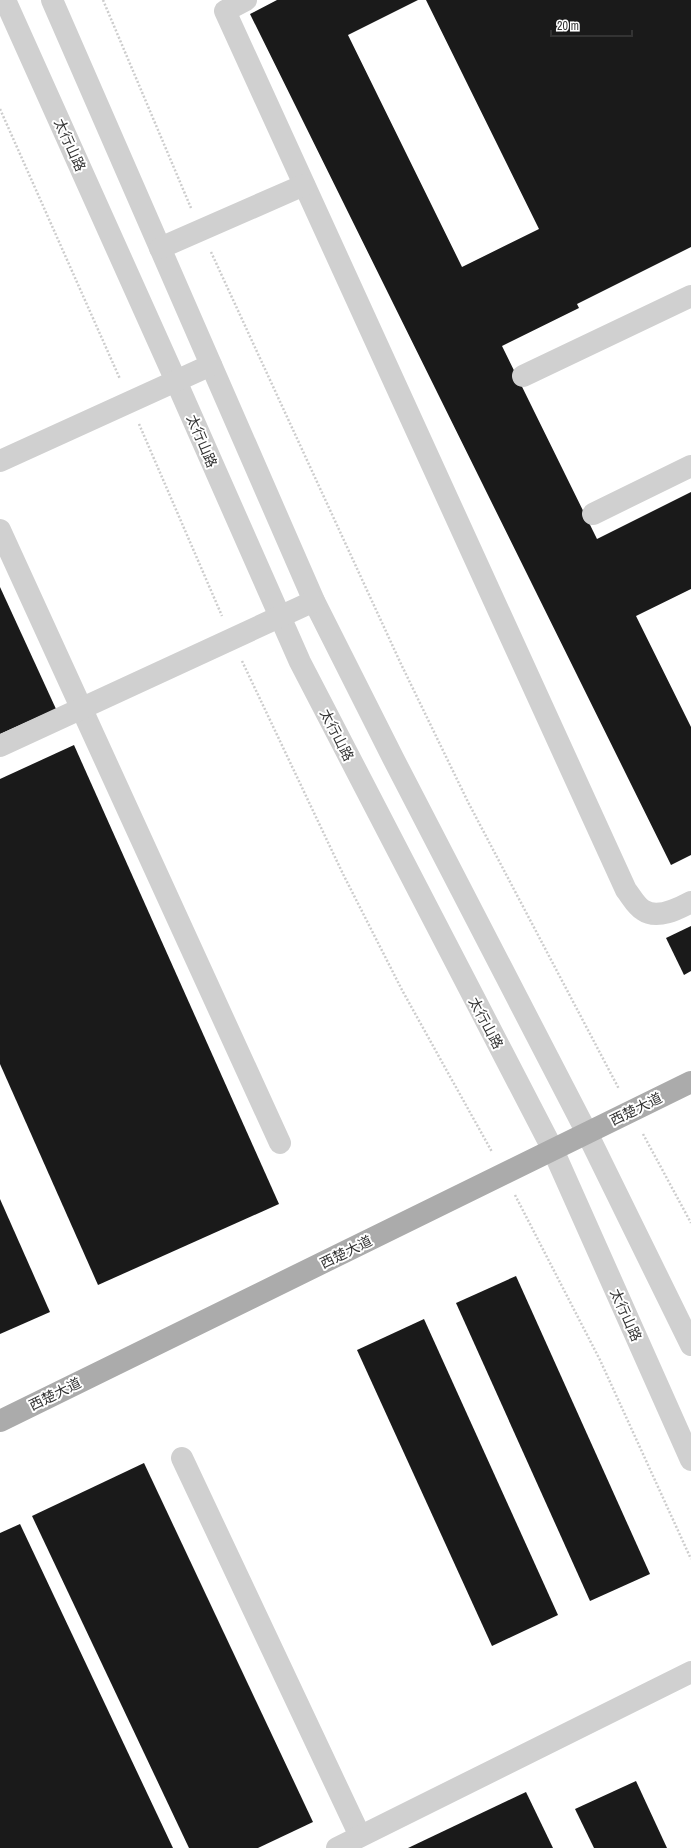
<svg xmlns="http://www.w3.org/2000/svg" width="691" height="1848" viewBox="0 0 691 1848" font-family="'Archivo Narrow','Noto Sans SC',sans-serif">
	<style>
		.building { fill: #1a1a1a }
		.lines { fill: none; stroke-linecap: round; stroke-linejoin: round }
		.path { stroke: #cdcdcd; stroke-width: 2.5; stroke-dasharray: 2 2; stroke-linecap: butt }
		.minor { stroke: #d0d0d0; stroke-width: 22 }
		.major { stroke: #ababab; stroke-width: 22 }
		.labels { text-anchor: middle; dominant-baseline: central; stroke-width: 4; stroke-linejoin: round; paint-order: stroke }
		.street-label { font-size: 14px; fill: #333; stroke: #fff }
	</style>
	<rect width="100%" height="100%" fill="#fff"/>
	<!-- building -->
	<g class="building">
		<path d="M 277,0 L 418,0 L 348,35 L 462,267 L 539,229 L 426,0 L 691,0 L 691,247 L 577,304 L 579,308 L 502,346 L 597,539 L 691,492 L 691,589 L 636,616 L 691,727 L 691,855 L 671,865 L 250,14 Z"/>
		<path d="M 0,587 L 56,709 L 0,734 Z"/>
		<path d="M 74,745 L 279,1204 L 98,1285 L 0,1064 L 0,779 Z"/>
		<path d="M 691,926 L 691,971 L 684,975 L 666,938 Z"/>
		<path d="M 0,1199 L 50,1312 L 0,1334 Z"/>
		<path d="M 516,1276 L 650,1574 L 590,1601 L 456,1303 Z"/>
		<path d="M 424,1319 L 558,1615 L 492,1646 L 357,1350 Z"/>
		<path d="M 144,1463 L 313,1822 L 258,1848 L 189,1848 L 32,1516 Z"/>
		<path d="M 20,1524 L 173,1848 L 0,1848 L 0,1533 Z"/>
		<path d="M 636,1781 L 667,1848 L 594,1848 L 575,1809 Z"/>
		<path d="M 526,1792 L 553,1848 L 408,1848 Z"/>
	</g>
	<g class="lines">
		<!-- path -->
		<g class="path">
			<path d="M 103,0 L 191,208"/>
			<path d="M 0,109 L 120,379"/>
			<path d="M 211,252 L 401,664 L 468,802 L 619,1089"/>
			<path d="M 139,424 L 222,616"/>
			<path d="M 242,661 L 343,874 L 402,990 L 492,1152"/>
			<path d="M 643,1134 L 691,1223"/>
			<path d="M 515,1195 L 600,1360 L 691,1559"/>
		</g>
		<!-- minor -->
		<g class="minor">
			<path d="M 5,0 L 176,381 L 300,662 L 553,1150 L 691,1460"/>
			<path d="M 52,0 L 314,601 L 393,758 L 587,1133 L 691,1345"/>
			<path d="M 246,0 L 225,11 L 626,890 C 631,896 636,906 643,910 C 657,920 678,909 691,902"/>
			<path d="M 160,248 L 304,185"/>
			<path d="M 523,376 L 691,296"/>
			<path d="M 0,461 L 211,365"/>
			<path d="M 593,514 L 691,466"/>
			<path d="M 0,530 L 280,1143"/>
			<path d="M 0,746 L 314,601"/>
			<path d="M 182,1458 L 360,1836"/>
			<path d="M 337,1848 L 691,1672"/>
		</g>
		<!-- major -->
		<path class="major" d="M 0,1421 L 691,1082"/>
	</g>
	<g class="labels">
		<!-- street labels -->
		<g class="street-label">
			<text transform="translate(70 145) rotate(66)">太行山路</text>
			<text transform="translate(202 441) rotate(67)">太行山路</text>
			<text transform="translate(337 735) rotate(63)">太行山路</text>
			<text transform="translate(486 1023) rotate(62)">太行山路</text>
			<text transform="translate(636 1109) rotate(-26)">西楚大道</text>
			<text transform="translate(346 1252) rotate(-26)">西楚大道</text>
			<text transform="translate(626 1315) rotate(66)">太行山路</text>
			<text transform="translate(55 1394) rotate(-26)">西楚大道</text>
		</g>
	</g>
	<!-- scale -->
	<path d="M551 30v6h81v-6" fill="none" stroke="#333333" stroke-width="2"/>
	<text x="557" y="30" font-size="12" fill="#333333" stroke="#ffffff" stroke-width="3" paint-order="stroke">20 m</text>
</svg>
